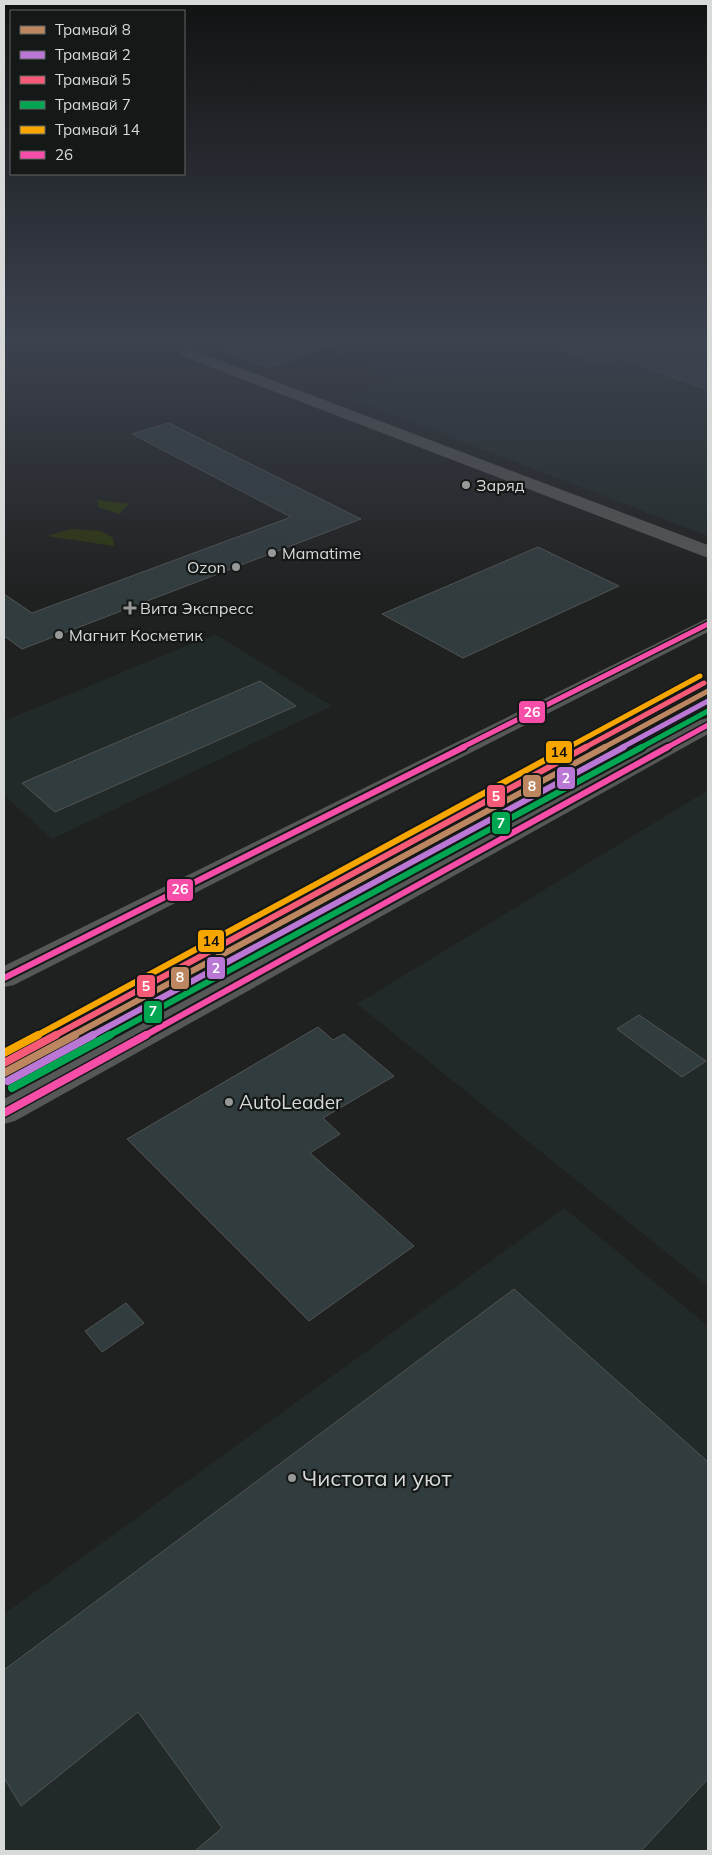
<svg xmlns="http://www.w3.org/2000/svg" width="712" height="1855" viewBox="0 0 712 1855" font-family="Mulish,sans-serif">
	<style>
		.built { fill: #222a29 }
		.green { fill: #2c360e }
		.building { fill: #313c3e; stroke: #525353 }
		.lines { fill: none; stroke-linecap: round; stroke-linejoin: round }
		.minor { fill: #555655; fill-rule: evenodd }
		.primary { fill: #565757; fill-rule: evenodd }
		.bus-1-far2-casing { stroke: #141817; stroke-width: 8 }
		.bus-1-far1-casing { stroke: #141817; stroke-width: 10 }
		.bus-1-casing { stroke: #141817; stroke-width: 11 }
		.bus-1-far2 { stroke: #f54da8; stroke-width: 5 }
		.bus-1-far1 { stroke: #f54da8; stroke-width: 6 }
		.bus-1 { stroke: #f54da8; stroke-width: 8 }
		.tram-1-far2-casing { stroke: #141817; stroke-width: 8 }
		.tram-1-far1-casing { stroke: #141817; stroke-width: 10 }
		.tram-1-casing { stroke: #141817; stroke-width: 11 }
		.tram-2-far2-casing { stroke: #141817; stroke-width: 8 }
		.tram-2-far1-casing { stroke: #141817; stroke-width: 10 }
		.tram-2-casing { stroke: #141817; stroke-width: 11 }
		.tram-3-far2-casing { stroke: #141817; stroke-width: 8 }
		.tram-3-far1-casing { stroke: #141817; stroke-width: 10 }
		.tram-3-casing { stroke: #141817; stroke-width: 11 }
		.tram-4-far2-casing { stroke: #141817; stroke-width: 8 }
		.tram-4-far1-casing { stroke: #141817; stroke-width: 10 }
		.tram-4-casing { stroke: #141817; stroke-width: 11 }
		.tram-5-far2-casing { stroke: #141817; stroke-width: 8 }
		.tram-5-far1-casing { stroke: #141817; stroke-width: 10 }
		.tram-5-casing { stroke: #141817; stroke-width: 11 }
		.tram-1-far2 { stroke: #bb8660; stroke-width: 5 }
		.tram-1-far1 { stroke: #bb8660; stroke-width: 6 }
		.tram-1 { stroke: #bb8660; stroke-width: 8 }
		.tram-2-far2 { stroke: #ba77d6; stroke-width: 5 }
		.tram-2-far1 { stroke: #ba77d6; stroke-width: 6 }
		.tram-2 { stroke: #ba77d6; stroke-width: 8 }
		.tram-3-far2 { stroke: #f75a77; stroke-width: 5 }
		.tram-3-far1 { stroke: #f75a77; stroke-width: 6 }
		.tram-3 { stroke: #f75a77; stroke-width: 8 }
		.tram-4-far2 { stroke: #00a651; stroke-width: 5 }
		.tram-4-far1 { stroke: #00a651; stroke-width: 6 }
		.tram-4 { stroke: #00a651; stroke-width: 8 }
		.tram-5-far2 { stroke: #f7a600; stroke-width: 5 }
		.tram-5-far1 { stroke: #f7a600; stroke-width: 6 }
		.tram-5 { stroke: #f7a600; stroke-width: 8 }
		.poi-dot { fill: #979999; stroke: #141817; stroke-width: 2 }
		.labels { text-anchor: middle; dominant-baseline: central; stroke-width: 4.5; stroke-linejoin: round; paint-order: stroke }
		.far-poi-label { font-size: 16px; fill: #d8dada; stroke: #141817; text-anchor: start }
		.poi-label { font-size: 19px; fill: #d8dada; stroke: #141817; text-anchor: start }
		.near-poi-label { font-size: 22px; fill: #d8dada; stroke: #141817; text-anchor: start }
		.line-badge { stroke: #141817; stroke-width: 2 }
		.badge-label { font-size: 14px; text-anchor: middle; font-weight: bold; fill: #fff }
		.pale-badge-label { font-size: 14px; text-anchor: middle; font-weight: bold; fill: #111 }
	</style>
	<rect width="100%" height="100%" fill="#1f2020"/>
	<!-- built -->
	<g class="built">
		<path d="M 150,338 L 250,338 L 197,354 Z"/>
		<path d="M 295,338 L 708,338 L 708,536 L 346,397 L 393,378 Z"/>
		<path d="M 215,634 L 332,706 L 52,839 L 4,795 L 4,721 Z"/>
		<path d="M 708,790 L 708,1286 L 357,1004 Z"/>
		<path d="M 564,1208 L 708,1326 L 708,1851 L 4,1851 L 4,1614 Z"/>
	</g>
	<!-- green -->
	<g class="green">
		<path d="M 97,500 L 129,504 L 119,514 L 98,507 Z"/>
		<path d="M 71,529 L 101,531 L 113,538 L 114,546 L 47,536 Z"/>
	</g>
	<!-- building -->
	<g class="building">
		<path d="M 253,338 L 344,338 L 345,341 L 269,368 L 219,349 Z"/>
		<path d="M 535,338 L 708,338 L 708,390 L 619,358 L 600,365 L 534,340 Z"/>
		<path d="M 169,423 L 361,519 L 22,649 L 4,636 L 4,594 L 32,613 L 291,517 L 132,434 Z"/>
		<path d="M 538,547 L 619,586 L 463,658 L 382,614 Z"/>
		<path d="M 260,681 L 296,706 L 55,812 L 22,783 Z"/>
		<path d="M 639,1015 L 677,1041 L 706,1061 L 682,1077 L 617,1029 Z"/>
		<path d="M 318,1027 L 333,1040 L 344,1034 L 394,1076 L 323,1118 L 340,1134 L 310,1153 L 414,1246 L 309,1321 L 127,1139 Z"/>
		<path d="M 514,1289 L 708,1462 L 708,1779 L 641,1851 L 195,1851 L 222,1828 L 138,1712 L 21,1806 L 4,1778 L 4,1670 Z"/>
		<path d="M 126,1303 L 144,1323 L 102,1352 L 85,1331 Z"/>
	</g>
	<g class="lines">
		<!-- minor -->
		<path class="minor" d="M 187,348 L 708,545 L 708,558 L 182,356 L 179,353 Z"/>
		<!-- primary -->
		<g class="primary">
			<path d="M 708,618 L 708,632 L 14,985 L 4,987 L 4,966 Z"/>
			<path d="M 708,718 L 708,734 L 15,1121 L 4,1124 L 4,1099 L 700,720 Z"/>
		</g>
		<defs>
			<g id="bus-1-far2">
				<path d="M 461,748 L 708,624"/>
				<path d="M 666,748 L 708,725"/>
			</g>
			<g id="bus-1-far1">
				<path d="M 4,978 L 464,747"/>
				<path d="M 144,1036 L 668,747"/>
			</g>
			<path id="bus-1" d="M 4,1113 L 146,1035"/>
		</defs>
		<!-- bus-1-far2 casing -->
		<use href="#bus-1-far2" class="bus-1-far2-casing"/>
		<!-- bus-1-far1 casing -->
		<use href="#bus-1-far1" class="bus-1-far1-casing"/>
		<!-- bus-1 casing -->
		<use href="#bus-1" class="bus-1-casing"/>
		<!-- bus-1-far2 -->
		<use href="#bus-1-far2" class="bus-1-far2"/>
		<!-- bus-1-far1 -->
		<use href="#bus-1-far1" class="bus-1-far1"/>
		<!-- bus-1 -->
		<use href="#bus-1" class="bus-1"/>
		<defs>
			<path id="tram-1-far2" d="M 603,748 L 708,691"/>
			<path id="tram-1-far1" d="M 72,1036 L 605,747"/>
			<path id="tram-1" d="M 4,1073 L 75,1035"/>
			<path id="tram-2-far2" d="M 621,748 L 708,701"/>
			<path id="tram-2-far1" d="M 91,1036 L 624,747"/>
			<path id="tram-2" d="M 8,1081 L 93,1035"/>
			<path id="tram-3-far2" d="M 584,748 L 704,683"/>
			<path id="tram-3-far1" d="M 54,1036 L 586,747"/>
			<path id="tram-3" d="M 4,1063 L 56,1035"/>
			<path id="tram-4-far2" d="M 640,748 L 708,711"/>
			<path id="tram-4-far1" d="M 108,1036 L 642,747"/>
			<path id="tram-4" d="M 12,1088 L 110,1035"/>
			<path id="tram-5-far2" d="M 567,748 L 700,676"/>
			<path id="tram-5-far1" d="M 36,1036 L 569,747"/>
			<path id="tram-5" d="M 4,1053 L 38,1035"/>
		</defs>
		<!-- tram-1-far2 casing -->
		<use href="#tram-1-far2" class="tram-1-far2-casing"/>
		<!-- tram-1-far1 casing -->
		<use href="#tram-1-far1" class="tram-1-far1-casing"/>
		<!-- tram-1 casing -->
		<use href="#tram-1" class="tram-1-casing"/>
		<!-- tram-2-far2 casing -->
		<use href="#tram-2-far2" class="tram-2-far2-casing"/>
		<!-- tram-2-far1 casing -->
		<use href="#tram-2-far1" class="tram-2-far1-casing"/>
		<!-- tram-2 casing -->
		<use href="#tram-2" class="tram-2-casing"/>
		<!-- tram-3-far2 casing -->
		<use href="#tram-3-far2" class="tram-3-far2-casing"/>
		<!-- tram-3-far1 casing -->
		<use href="#tram-3-far1" class="tram-3-far1-casing"/>
		<!-- tram-3 casing -->
		<use href="#tram-3" class="tram-3-casing"/>
		<!-- tram-4-far2 casing -->
		<use href="#tram-4-far2" class="tram-4-far2-casing"/>
		<!-- tram-4-far1 casing -->
		<use href="#tram-4-far1" class="tram-4-far1-casing"/>
		<!-- tram-4 casing -->
		<use href="#tram-4" class="tram-4-casing"/>
		<!-- tram-5-far2 casing -->
		<use href="#tram-5-far2" class="tram-5-far2-casing"/>
		<!-- tram-5-far1 casing -->
		<use href="#tram-5-far1" class="tram-5-far1-casing"/>
		<!-- tram-5 casing -->
		<use href="#tram-5" class="tram-5-casing"/>
		<!-- tram-1-far2 -->
		<use href="#tram-1-far2" class="tram-1-far2"/>
		<!-- tram-1-far1 -->
		<use href="#tram-1-far1" class="tram-1-far1"/>
		<!-- tram-1 -->
		<use href="#tram-1" class="tram-1"/>
		<!-- tram-2-far2 -->
		<use href="#tram-2-far2" class="tram-2-far2"/>
		<!-- tram-2-far1 -->
		<use href="#tram-2-far1" class="tram-2-far1"/>
		<!-- tram-2 -->
		<use href="#tram-2" class="tram-2"/>
		<!-- tram-3-far2 -->
		<use href="#tram-3-far2" class="tram-3-far2"/>
		<!-- tram-3-far1 -->
		<use href="#tram-3-far1" class="tram-3-far1"/>
		<!-- tram-3 -->
		<use href="#tram-3" class="tram-3"/>
		<!-- tram-4-far2 -->
		<use href="#tram-4-far2" class="tram-4-far2"/>
		<!-- tram-4-far1 -->
		<use href="#tram-4-far1" class="tram-4-far1"/>
		<!-- tram-4 -->
		<use href="#tram-4" class="tram-4"/>
		<!-- tram-5-far2 -->
		<use href="#tram-5-far2" class="tram-5-far2"/>
		<!-- tram-5-far1 -->
		<use href="#tram-5-far1" class="tram-5-far1"/>
		<!-- tram-5 -->
		<use href="#tram-5" class="tram-5"/>
	</g>
	<!-- sky -->
	<linearGradient id="sky" x2="0" y2="1"><stop stop-color="#111212"/><stop offset="0.57" stop-color="#3c424e"/><stop offset="1" stop-color="#3c424e" stop-opacity="0"/></linearGradient>
	<rect width="712" height="597" fill="url(#sky)"/>
	<!-- markers -->
	<g class="poi-dot">
		<circle cx="466" cy="485" r="5"/>
		<circle cx="272" cy="553" r="5"/>
		<circle cx="236" cy="567" r="5"/>
		<path d="M127.5 600.5h5v5h5v5h-5v5h-5v-5h-5v-5h5z"/>
		<circle cx="59" cy="635" r="5"/>
		<circle cx="229" cy="1102" r="5"/>
		<circle cx="292" cy="1478" r="5"/>
	</g>
	<g class="labels">
		<!-- far-poi labels -->
		<g class="far-poi-label">
			<text x="476" y="485">Заряд</text>
			<text x="282" y="553">Mamatime</text>
			<text x="226" y="567" text-anchor="end">Ozon</text>
			<text x="140" y="608">Вита Экспресс</text>
			<text x="69" y="635">Магнит Косметик</text>
		</g>
		<!-- poi labels -->
		<g class="poi-label">
			<text x="239" y="1102">AutoLeader</text>
		</g>
		<!-- near-poi labels -->
		<g class="near-poi-label">
			<text x="302" y="1478">Чистота и уют</text>
		</g>
	</g>
	<g class="line-badge">
		<rect x="518" y="700" width="28" height="24" rx="5" fill="#f54da8"/>
		<rect x="545" y="740" width="28" height="24" rx="5" fill="#f7a600"/>
		<rect x="556" y="766" width="20" height="24" rx="5" fill="#ba77d6"/>
		<rect x="522" y="774" width="20" height="24" rx="5" fill="#bb8660"/>
		<rect x="486" y="784" width="20" height="24" rx="5" fill="#f75a77"/>
		<rect x="491" y="811" width="20" height="24" rx="5" fill="#00a651"/>
		<rect x="166" y="878" width="28" height="24" rx="5" fill="#f54da8"/>
		<rect x="197" y="929" width="28" height="24" rx="5" fill="#f7a600"/>
		<rect x="206" y="956" width="20" height="24" rx="5" fill="#ba77d6"/>
		<rect x="170" y="966" width="20" height="24" rx="5" fill="#bb8660"/>
		<rect x="136" y="974" width="20" height="24" rx="5" fill="#f75a77"/>
		<rect x="143" y="1000" width="20" height="24" rx="5" fill="#00a651"/>
	</g>
	<g class="badge-label">
		<text x="532" y="717">26</text>
		<text x="566" y="783">2</text>
		<text x="532" y="791">8</text>
		<text x="496" y="801">5</text>
		<text x="501" y="828">7</text>
		<text x="180" y="894">26</text>
		<text x="216" y="973">2</text>
		<text x="180" y="982">8</text>
		<text x="146" y="991">5</text>
		<text x="153" y="1016">7</text>
	</g>
	<g class="pale-badge-label">
		<text x="559" y="757">14</text>
		<text x="211" y="946">14</text>
	</g>
	<!-- border -->
	<rect width="712" height="1855" fill="none" stroke="#d8dada" stroke-width="10"/>
	<!-- legend -->
	<rect x="10" y="10" width="175" height="165" fill="#141817" stroke="#626665"/>
	<rect x="20" y="26" width="25" height="8" fill="#bb8660" stroke="#626665"/>
	<text x="55" y="35" font-size="15" fill="#d8dada">Трамвай 8</text>
	<rect x="20" y="51" width="25" height="8" fill="#ba77d6" stroke="#626665"/>
	<text x="55" y="60" font-size="15" fill="#d8dada">Трамвай 2</text>
	<rect x="20" y="76" width="25" height="8" fill="#f75a77" stroke="#626665"/>
	<text x="55" y="85" font-size="15" fill="#d8dada">Трамвай 5</text>
	<rect x="20" y="101" width="25" height="8" fill="#00a651" stroke="#626665"/>
	<text x="55" y="110" font-size="15" fill="#d8dada">Трамвай 7</text>
	<rect x="20" y="126" width="25" height="8" fill="#f7a600" stroke="#626665"/>
	<text x="55" y="135" font-size="15" fill="#d8dada">Трамвай 14</text>
	<rect x="20" y="151" width="25" height="8" fill="#f54da8" stroke="#626665"/>
	<text x="55" y="160" font-size="15" fill="#d8dada">26</text>
</svg>
